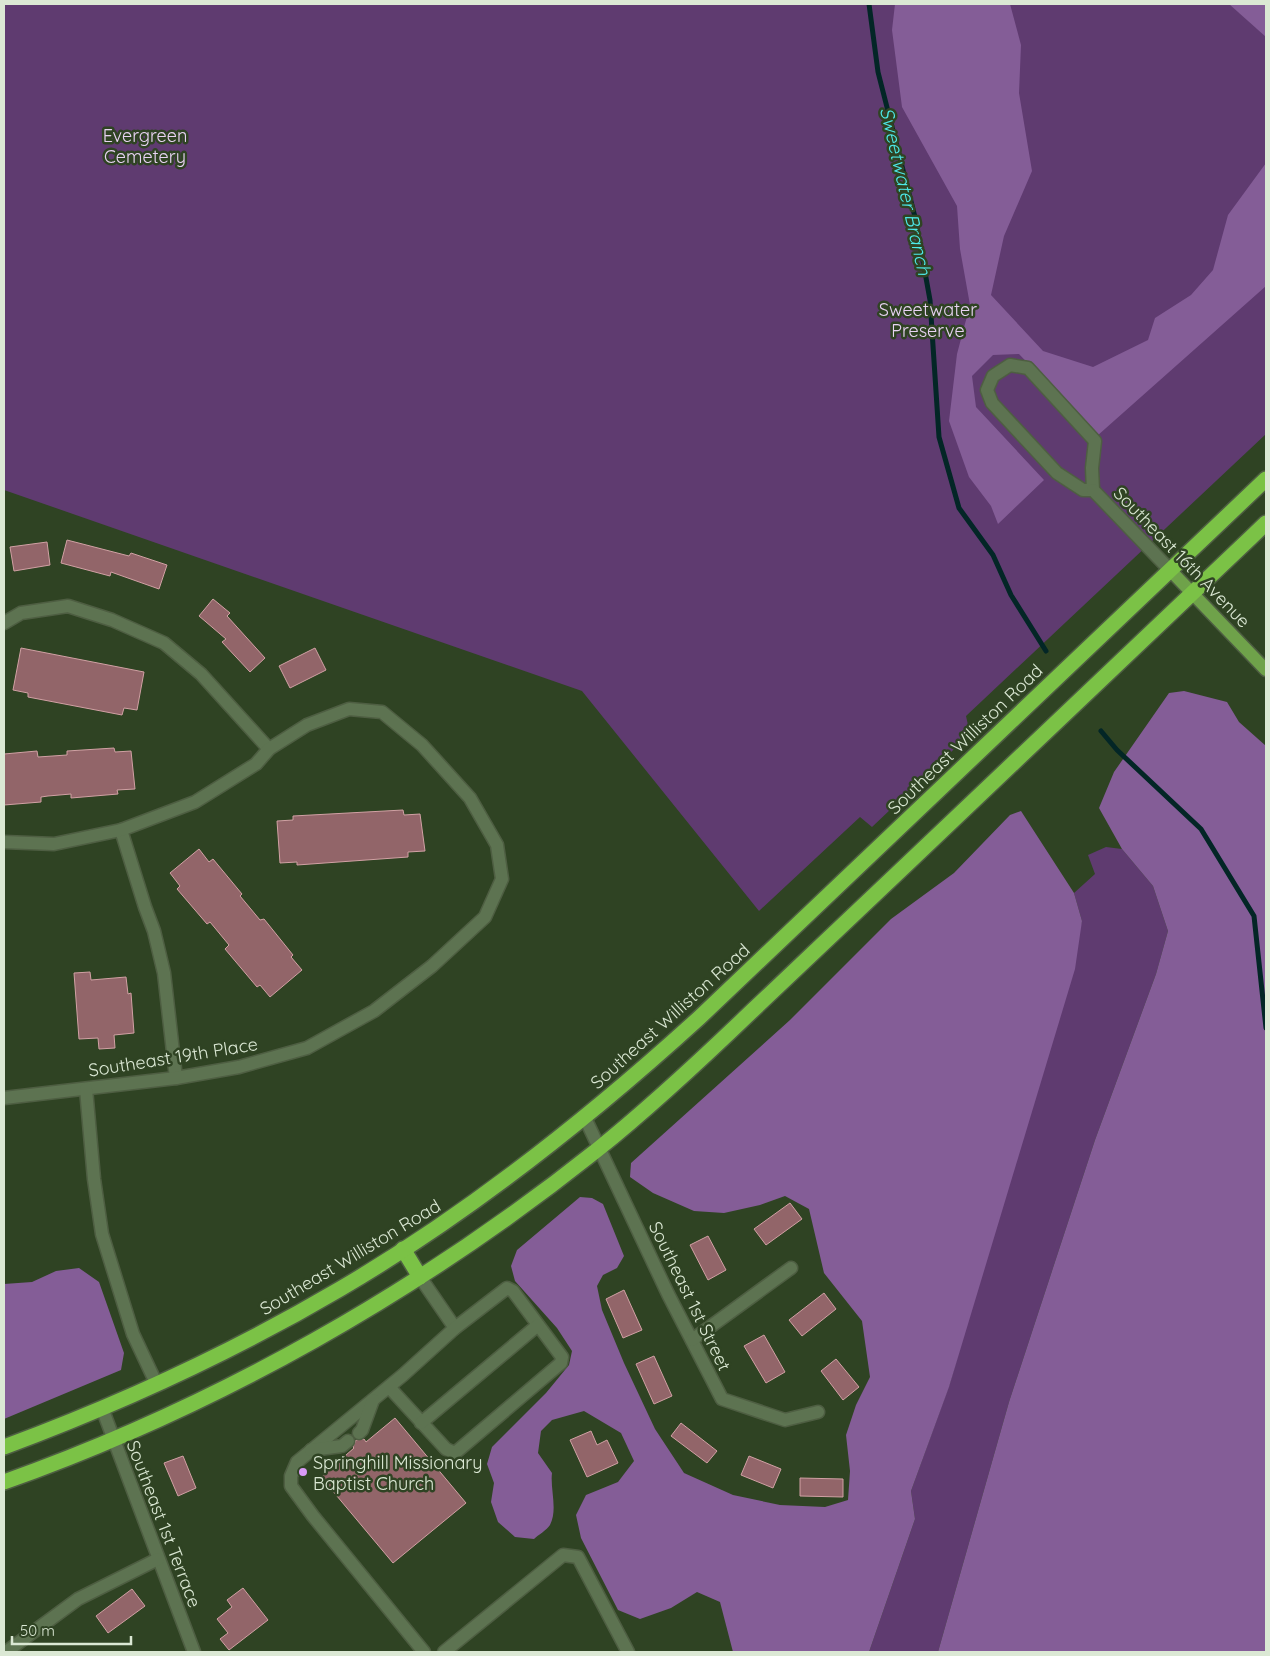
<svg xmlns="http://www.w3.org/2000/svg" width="1270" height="1656" viewBox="0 0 1270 1656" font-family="Quicksand,sans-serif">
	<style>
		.green { fill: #5f3b70 }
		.forest { fill: #845d97 }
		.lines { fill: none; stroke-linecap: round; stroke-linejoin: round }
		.stream { stroke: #032626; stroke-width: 5 }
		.building { fill: #926569; stroke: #d1a1a4 }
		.minor-casing { stroke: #4e5e42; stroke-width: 15 }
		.major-casing { stroke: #4e5e42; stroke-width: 15 }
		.highway-casing { stroke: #4e5e42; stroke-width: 18 }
		.minor { stroke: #5d7351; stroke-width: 12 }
		.major { stroke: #6fa24a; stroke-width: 12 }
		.highway { stroke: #7bc246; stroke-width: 15 }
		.poi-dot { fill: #d99af7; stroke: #2f4323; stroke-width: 2 }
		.labels { text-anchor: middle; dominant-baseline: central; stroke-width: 5; stroke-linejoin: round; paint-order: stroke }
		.park-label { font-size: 18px; fill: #e9d3f4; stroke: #2f4323 }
		.street-label { font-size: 18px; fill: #dbe8d4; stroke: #2f4323 }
		.poi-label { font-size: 18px; fill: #dbe8d4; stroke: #2f4323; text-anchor: start }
		.water-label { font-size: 19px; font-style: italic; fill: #4deae9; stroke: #2f4323 }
	</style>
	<rect width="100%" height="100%" fill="#2f4323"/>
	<!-- green -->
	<g class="green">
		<path d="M 4,4 L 1266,4 L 1266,434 L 966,716 L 970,734 L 872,827 L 860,817 L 759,911 L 582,691 L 4,490 Z"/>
		<path d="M 1106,847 L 1122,849 L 1153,886 L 1168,931 L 1156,974 L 1095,1140 L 1009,1402 L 938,1652 L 869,1652 L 915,1519 L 911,1491 L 950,1383 L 1082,921 L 1074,893 L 1095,874 L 1088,855 Z"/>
	</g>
	<!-- forest -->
	<g class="forest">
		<path d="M 895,4 L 1010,4 L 1021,45 L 1019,93 L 1032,171 L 1004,236 L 991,295 L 1043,351 L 1093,367 L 1148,340 L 1155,318 L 1191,295 L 1213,270 L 1228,215 L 1266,163 L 1266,286 L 1097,436 L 1019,354 L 993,355 L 972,376 L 976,407 L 1044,480 L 998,524 L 991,506 L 969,477 L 949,421 L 957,354 L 970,305 L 960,249 L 957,206 L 902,107 L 892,30 Z"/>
		<path d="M 1229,4 L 1266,4 L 1266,37 Z"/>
		<path d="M 1184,691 L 1227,702 L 1239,722 L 1266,746 L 1266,1652 L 938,1652 L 1009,1402 L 1095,1140 L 1156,974 L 1168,931 L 1153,886 L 1122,849 L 1099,808 L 1114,772 L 1169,693 Z"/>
		<path d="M 1021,811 L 1074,893 L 1082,921 L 1075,969 L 949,1387 L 911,1491 L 915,1519 L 869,1652 L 733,1652 L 720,1602 L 697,1592 L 671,1608 L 640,1619 L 618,1610 L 581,1538 L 576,1515 L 586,1495 L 618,1482 L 634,1461 L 621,1433 L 584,1411 L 552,1420 L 541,1431 L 538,1453 L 552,1473 C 550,1489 558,1510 550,1525 C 547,1530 538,1535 534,1539 L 515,1537 L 498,1522 L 491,1502 L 494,1483 L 487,1464 L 492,1447 L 546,1393 L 569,1365 L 572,1351 L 557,1328 L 515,1281 L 511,1266 L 517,1250 L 580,1197 L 592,1198 L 603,1204 L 624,1256 L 617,1268 L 603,1275 L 597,1286 L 602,1310 L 624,1363 L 655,1429 L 684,1473 L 733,1495 L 780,1505 L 825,1507 L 848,1500 L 850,1471 L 846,1435 L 856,1405 L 870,1377 L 862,1321 L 824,1273 L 809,1209 L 785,1196 L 760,1205 L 724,1213 L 694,1211 L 653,1193 L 630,1177 L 631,1163 L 790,1020 L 891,919 L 954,873 L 1010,815 Z"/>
		<path d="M 79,1268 L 99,1282 L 124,1353 L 121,1370 L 4,1419 L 4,1284 L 32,1282 L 56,1271 Z"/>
	</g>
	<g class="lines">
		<!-- stream -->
		<g class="stream">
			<path d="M 869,4 L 878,72 L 915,217 L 930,300 L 939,437 L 959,508 L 993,555 L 1011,595 L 1046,651"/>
			<path d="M 1101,731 L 1117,750 L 1201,829 L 1254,916 L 1266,1028"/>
		</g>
	</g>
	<!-- building -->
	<g class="building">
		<path d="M 67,540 L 129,556 L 131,553 L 167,565 L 159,589 L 111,572 L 110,576 L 61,563 Z"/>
		<path d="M 47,542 L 50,565 L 14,571 L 10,547 Z"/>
		<path d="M 213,599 L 230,613 L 227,616 L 265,658 L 250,672 L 222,642 L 226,639 L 199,616 Z"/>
		<path d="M 21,648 L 144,672 L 137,710 L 124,708 L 122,715 L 28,697 L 28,693 L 13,690 Z"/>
		<path d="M 315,648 L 326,670 L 290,688 L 279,666 Z"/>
		<path d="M 114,748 L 115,752 L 131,751 L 135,789 L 117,790 L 118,794 L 71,798 L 71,794 L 48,796 L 41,797 L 41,802 L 4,805 L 4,754 L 37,751 L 38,757 L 67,755 L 67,751 Z"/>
		<path d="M 403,810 L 404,815 L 420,814 L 425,851 L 408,852 L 408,857 L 297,865 L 297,862 L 280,863 L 277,821 L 293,820 L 293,816 Z"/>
		<path d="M 199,849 L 209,862 L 213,859 L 242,894 L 240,896 L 260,920 L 264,919 L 293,955 L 291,957 L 302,970 L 270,997 L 260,985 L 257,987 L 225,949 L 229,945 L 210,922 L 207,924 L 177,889 L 180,886 L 170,873 Z"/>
		<path d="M 90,972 L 91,980 L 126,977 L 128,994 L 131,993 L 134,1033 L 114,1035 L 115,1048 L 99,1049 L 98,1038 L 79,1039 L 74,973 Z"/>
		<path d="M 790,1203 L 802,1219 L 766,1245 L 754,1229 Z"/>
		<path d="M 708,1236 L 726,1270 L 708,1280 L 690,1245 Z"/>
		<path d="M 624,1290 L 642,1330 L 623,1338 L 606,1299 Z"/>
		<path d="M 824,1293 L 836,1309 L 802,1336 L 789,1320 Z"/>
		<path d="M 764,1335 L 785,1372 L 766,1383 L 744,1346 Z"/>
		<path d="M 654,1356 L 672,1396 L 654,1404 L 636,1364 Z"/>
		<path d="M 836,1359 L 859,1387 L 843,1400 L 821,1371 Z"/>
		<path d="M 395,1418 L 466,1503 L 393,1563 L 321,1477 L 354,1448 L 353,1447 L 356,1440 L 364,1439 L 366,1442 Z"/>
		<path d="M 681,1423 L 717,1451 L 707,1463 L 671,1436 Z"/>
		<path d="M 591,1431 L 597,1445 L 607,1440 L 618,1463 L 587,1477 L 570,1440 Z"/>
		<path d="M 183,1456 L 196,1488 L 178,1496 L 164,1463 Z"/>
		<path d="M 749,1456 L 781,1469 L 773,1488 L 741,1475 Z"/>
		<path d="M 800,1478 L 843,1479 L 843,1497 L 800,1496 Z"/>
		<path d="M 243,1588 L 268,1620 L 229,1650 L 220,1639 L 228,1633 L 217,1619 L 232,1607 L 227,1600 Z"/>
		<path d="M 132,1589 L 145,1606 L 108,1633 L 96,1616 Z"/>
	</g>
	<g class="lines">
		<defs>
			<g id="minor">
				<path d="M 1010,365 L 1028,368 L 1095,441 L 1092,468 L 1093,490 L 1083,490 L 1057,473 L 992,403 L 987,390 L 993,376 Z"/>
				<path d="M 1093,490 L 1170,570"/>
				<path d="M 4,623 L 21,613 L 68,606 L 112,620 L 164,643 L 201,674 L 269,749"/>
				<path d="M 121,830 L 145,907 L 154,931 L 164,973 L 176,1078"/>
				<path d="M 4,842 L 54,844 L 121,830 L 195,802 L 256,764 L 269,749 L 307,725 L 349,709 L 382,712 L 422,745 L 470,798 L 497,845 L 502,879 L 485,917 L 432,966 L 374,1011 L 307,1048 L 239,1067 L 176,1078 L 4,1098"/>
				<path d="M 86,1089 L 94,1179 L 102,1234 L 133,1334 L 157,1385"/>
				<path d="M 585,1118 L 668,1294 L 722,1399 L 785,1420 L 818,1412"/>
				<path d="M 420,1277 L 455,1328"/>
				<path d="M 692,1340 L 791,1268"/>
				<path d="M 389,1387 L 446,1449 L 455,1453 L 561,1363 L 562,1357 L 513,1291 L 507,1288 L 455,1328 L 403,1375 L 297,1462 L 291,1476 L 291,1486 L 313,1516 L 424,1652"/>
				<path d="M 102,1408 L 194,1652"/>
				<path d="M 421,1423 L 538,1325"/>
				<path d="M 359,1433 L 362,1430 L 373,1400"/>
				<path d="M 311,1450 L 342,1446 L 348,1441"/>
				<path d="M 6,1652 L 78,1599 L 158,1559"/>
				<path d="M 444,1652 L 563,1555 L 578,1557 L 628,1652"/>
			</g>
			<path id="major" d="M 1170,570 L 1266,670"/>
			<g id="highway">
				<path d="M 403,1249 L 420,1277"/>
				<path d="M 4,1447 C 120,1404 233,1352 340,1289 C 470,1213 588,1119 699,1018 L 1266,479"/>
				<path d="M 4,1482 C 218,1406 420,1291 597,1150 C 652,1106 703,1058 753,1010 C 804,962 854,914 905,866 C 1025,752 1146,638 1266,523"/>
			</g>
		</defs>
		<!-- minor casing -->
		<use href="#minor" class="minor-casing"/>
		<!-- major casing -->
		<use href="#major" class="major-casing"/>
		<!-- highway casing -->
		<use href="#highway" class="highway-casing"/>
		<!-- minor -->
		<use href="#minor" class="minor"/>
		<!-- major -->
		<use href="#major" class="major"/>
		<!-- highway -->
		<use href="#highway" class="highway"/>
	</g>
	<!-- markers -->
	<circle class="poi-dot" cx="303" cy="1472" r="5"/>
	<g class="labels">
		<!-- park labels -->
		<g class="park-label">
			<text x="145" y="135">Evergreen<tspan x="145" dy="21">Cemetery</tspan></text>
			<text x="928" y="309">Sweetwater<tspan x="928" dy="21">Preserve</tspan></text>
		</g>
		<!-- street labels -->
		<g class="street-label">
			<text transform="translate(1182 557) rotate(46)">Southeast 16th Avenue</text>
			<text transform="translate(965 739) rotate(-44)">Southeast Williston Road</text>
			<text transform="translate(670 1016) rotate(-42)">Southeast Williston Road</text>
			<text transform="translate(173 1057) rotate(-9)">Southeast 19th Place</text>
			<text transform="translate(350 1257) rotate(-31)">Southeast Williston Road</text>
			<text transform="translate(690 1296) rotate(64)">Southeast 1st Street</text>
			<text transform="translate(164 1524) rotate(69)">Southeast 1st Terrace</text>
		</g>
		<!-- poi labels -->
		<g class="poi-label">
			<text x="313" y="1462">Springhill Missionary<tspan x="313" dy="21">Baptist Church</tspan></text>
		</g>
		<!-- water labels -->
		<g class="water-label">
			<text transform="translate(906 191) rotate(77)">Sweetwater Branch</text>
		</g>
	</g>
	<!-- border -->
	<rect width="1270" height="1656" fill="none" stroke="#dbe8d4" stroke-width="10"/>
	<!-- scale -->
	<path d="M12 1636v8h119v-8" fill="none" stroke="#dbe8d4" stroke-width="2.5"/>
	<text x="20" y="1636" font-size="15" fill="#dbe8d4" stroke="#2f4323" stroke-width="4" paint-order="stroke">50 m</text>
</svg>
